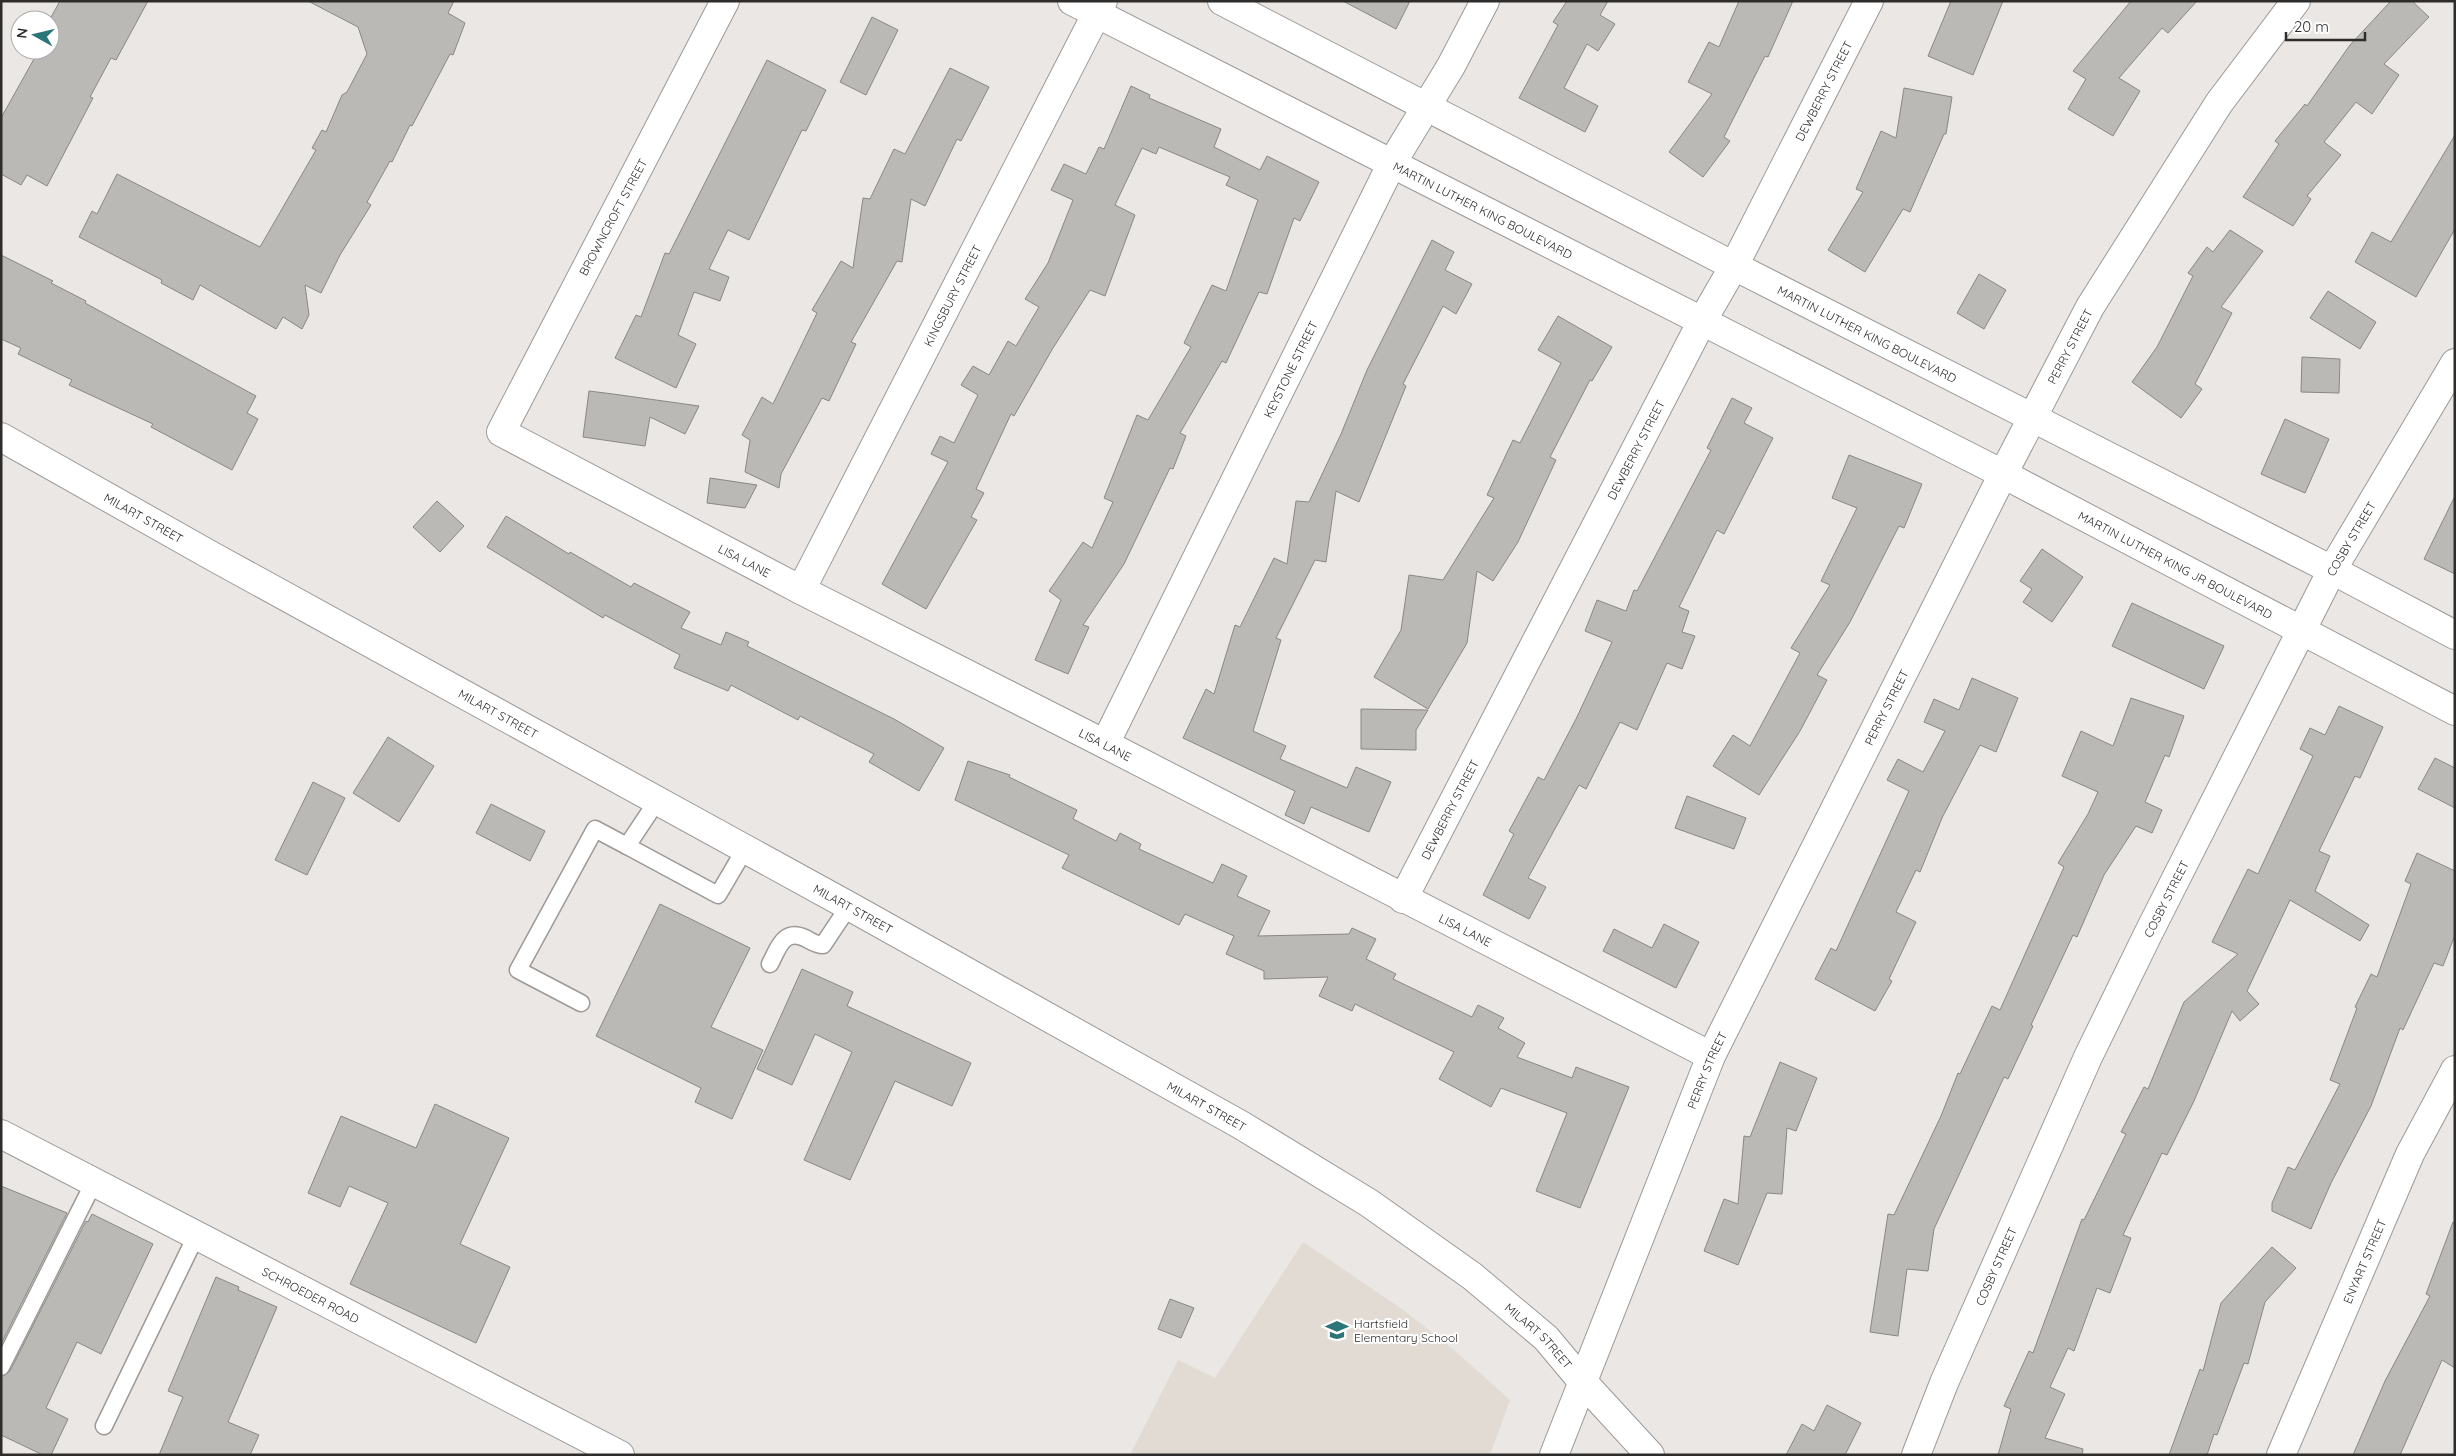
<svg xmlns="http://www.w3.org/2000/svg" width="2456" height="1456" viewBox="0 0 2456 1456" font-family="Quicksand,sans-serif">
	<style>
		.built { fill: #e2dbd3 }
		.building { fill: #bab9b6; stroke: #888884 }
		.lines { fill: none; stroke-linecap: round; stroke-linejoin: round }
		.service-casing { stroke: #9c9997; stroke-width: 19 }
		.minor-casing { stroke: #9c9997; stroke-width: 30 }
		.secondary-casing { stroke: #9c9997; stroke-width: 30 }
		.service { stroke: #fff; stroke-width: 16 }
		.minor { stroke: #fff; stroke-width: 28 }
		.secondary { stroke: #fff; stroke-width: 28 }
		.labels { text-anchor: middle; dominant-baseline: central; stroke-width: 4; stroke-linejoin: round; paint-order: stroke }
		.street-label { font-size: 12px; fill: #2e2d2b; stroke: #fff }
		.poi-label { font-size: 12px; fill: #2e2d2b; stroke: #fff; text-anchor: start }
	</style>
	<rect width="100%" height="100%" fill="#eae7e4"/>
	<!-- built -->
	<path class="built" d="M 1303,1242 L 1402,1309 L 1454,1350 L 1510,1400 L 1490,1455 L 1130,1455 L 1178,1360 L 1215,1378 Z"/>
	<!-- building -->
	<g class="building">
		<path d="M 60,1 L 148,1 L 116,60 L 111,58 L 90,97 L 93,98 L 47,186 L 27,175 L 21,185 L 1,174 L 1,118 L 39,50 L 50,50 L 50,19 Z"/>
		<path d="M 308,1 L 454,1 L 448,13 L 465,23 L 453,55 L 450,54 L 412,126 L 410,125 L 392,162 L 390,161 L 367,202 L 371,205 L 340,255 L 321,293 L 305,285 L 309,315 L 302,329 L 283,317 L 276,329 L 200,285 L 193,300 L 161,283 L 162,280 L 79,237 L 92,211 L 97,214 L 117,174 L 260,247 L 316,150 L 312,148 L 322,130 L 326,132 L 342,95 L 347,92 L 367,54 L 358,27 Z"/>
		<path d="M 1343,1 L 1410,1 L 1396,29 Z"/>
		<path d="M 1567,1 L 1608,1 L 1600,15 L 1615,24 L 1598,51 L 1587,44 L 1564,88 L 1598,106 L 1585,132 L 1519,98 L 1558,25 L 1553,22 Z"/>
		<path d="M 1739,1 L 1793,1 L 1768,57 L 1765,56 L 1724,137 L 1730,141 L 1703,177 L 1669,152 L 1712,94 L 1688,82 L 1709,42 L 1719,47 Z"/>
		<path d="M 1951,1 L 2003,1 L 1973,75 L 1928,56 Z"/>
		<path d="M 2131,1 L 2197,1 L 2168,33 L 2162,28 L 2119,78 L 2140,91 L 2113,136 L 2068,109 L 2086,79 L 2073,71 Z"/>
		<path d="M 2391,1 L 2412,1 L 2429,17 L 2384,64 L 2399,75 L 2372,114 L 2356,102 L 2324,142 L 2341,155 L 2307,196 L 2311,199 L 2293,226 L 2243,197 L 2279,144 L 2275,141 L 2305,104 L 2307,106 L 2350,45 Z"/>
		<path d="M 872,17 L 898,30 L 866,95 L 840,82 Z"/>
		<path d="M 767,60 L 826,90 L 806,131 L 802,130 L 749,240 L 728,230 L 709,269 L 729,277 L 720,301 L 694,292 L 678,335 L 696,344 L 676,388 L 615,358 L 636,315 L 641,317 L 665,253 L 669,254 Z"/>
		<path d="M 950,68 L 989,87 L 961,141 L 957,139 L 925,206 L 911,199 L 902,262 L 897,261 L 851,342 L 856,344 L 829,401 L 822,398 L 781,474 L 779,488 L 745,472 L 750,440 L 742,435 L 762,397 L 773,404 L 817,313 L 812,310 L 841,261 L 853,268 L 863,198 L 870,199 L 894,149 L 905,154 Z"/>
		<path d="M 1131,86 L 1150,95 L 1149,98 L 1221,129 L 1214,147 L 1260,170 L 1267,156 L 1319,182 L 1300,221 L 1294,218 L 1267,294 L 1259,292 L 1226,363 L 1222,361 L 1180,433 L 1186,436 L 1173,469 L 1170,468 L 1124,564 L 1083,625 L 1089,627 L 1068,674 L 1035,660 L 1061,600 L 1049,591 L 1083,542 L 1092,548 L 1113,502 L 1104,498 L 1137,415 L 1148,420 L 1191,347 L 1184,343 L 1212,285 L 1226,291 L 1258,200 L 1226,185 L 1230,177 L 1159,147 L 1156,154 L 1142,148 L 1115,205 L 1135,215 L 1105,296 L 1090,290 L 1053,348 L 1014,416 L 1011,414 L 976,489 L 984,493 L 971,517 L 977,520 L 926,609 L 882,584 L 948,462 L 931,454 L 940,436 L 954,443 L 978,395 L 961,385 L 973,366 L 989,375 L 1008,341 L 1016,346 L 1039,307 L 1025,299 L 1048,263 L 1073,200 L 1051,190 L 1064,164 L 1086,174 L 1099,147 L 1104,149 Z"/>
		<path d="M 1904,88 L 1952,97 L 1946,134 L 1944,134 L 1910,212 L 1903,209 L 1865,272 L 1828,250 L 1863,192 L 1856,189 L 1881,131 L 1896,138 Z"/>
		<path d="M 2455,135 L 2455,229 L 2416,297 L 2355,262 L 2372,232 L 2391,242 Z"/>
		<path d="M 2230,230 L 2263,251 L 2221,307 L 2232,313 L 2195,384 L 2202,389 L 2181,418 L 2132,382 L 2157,347 L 2193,276 L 2188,273 L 2207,247 L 2213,252 Z"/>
		<path d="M 1432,240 L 1454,252 L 1445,270 L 1472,284 L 1456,314 L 1443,306 L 1403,384 L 1406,386 L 1359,502 L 1336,491 L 1326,562 L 1315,560 L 1276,638 L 1281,640 L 1253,731 L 1286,746 L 1280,759 L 1347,788 L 1356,767 L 1391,782 L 1369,832 L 1311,807 L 1304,824 L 1285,815 L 1295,791 L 1183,738 L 1206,689 L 1214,694 L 1235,625 L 1240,627 L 1274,558 L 1287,564 L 1296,501 L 1309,502 L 1341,434 L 1367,370 Z"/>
		<path d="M 1,255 L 53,281 L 51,283 L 86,301 L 85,303 L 256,396 L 247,413 L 258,419 L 232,470 L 151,427 L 153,424 L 69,385 L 72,380 L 18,354 L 21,348 L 1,339 Z"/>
		<path d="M 1979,274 L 2006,290 L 1984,329 L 1957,313 Z"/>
		<path d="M 2328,291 L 2376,322 L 2360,349 L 2310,318 Z"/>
		<path d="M 1558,316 L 1612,347 L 1592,381 L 1590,380 L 1550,457 L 1556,460 L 1518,542 L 1493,581 L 1477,571 L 1467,643 L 1428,709 L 1374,677 L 1401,630 L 1409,575 L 1443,580 L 1494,498 L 1487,495 L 1513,440 L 1520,443 L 1561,363 L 1538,350 Z"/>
		<path d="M 2302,357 L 2340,359 L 2339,393 L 2301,392 Z"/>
		<path d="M 589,391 L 613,394 L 699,406 L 685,434 L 650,417 L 645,446 L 583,437 Z"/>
		<path d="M 1732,398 L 1752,408 L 1744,423 L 1773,438 L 1724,534 L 1717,530 L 1679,607 L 1689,611 L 1682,632 L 1695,636 L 1682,669 L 1667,663 L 1637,730 L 1620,722 L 1586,789 L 1579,785 L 1528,878 L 1546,887 L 1529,919 L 1483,895 L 1514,834 L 1509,831 L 1538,777 L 1544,780 L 1576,719 L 1612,642 L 1585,631 L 1597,600 L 1626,611 L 1634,590 L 1637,591 L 1711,450 L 1707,448 Z"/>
		<path d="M 2285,419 L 2329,439 L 2305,493 L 2261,474 Z"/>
		<path d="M 1849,455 L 1922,484 L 1904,528 L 1899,526 L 1850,622 L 1817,675 L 1827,680 L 1800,731 L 1759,795 L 1713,766 L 1733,735 L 1750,746 L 1800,653 L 1791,648 L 1830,585 L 1821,581 L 1857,508 L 1832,498 Z"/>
		<path d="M 710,478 L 757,485 L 745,508 L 707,503 Z"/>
		<path d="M 2455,496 L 2455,574 L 2424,559 Z"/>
		<path d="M 437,501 L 464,526 L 440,552 L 413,527 Z"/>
		<path d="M 506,516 L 569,554 L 570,552 L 631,587 L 634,583 L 690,612 L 681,628 L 721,645 L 726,632 L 749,642 L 747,646 L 894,719 L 944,748 L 919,791 L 869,762 L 874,754 L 800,716 L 798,720 L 731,685 L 728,691 L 674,668 L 680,655 L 605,615 L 603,618 L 487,547 Z"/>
		<path d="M 2042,549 L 2083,577 L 2052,622 L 2023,602 L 2032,589 L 2020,581 Z"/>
		<path d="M 2132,603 L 2224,646 L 2204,689 L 2112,646 Z"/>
		<path d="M 1972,678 L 2018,698 L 1996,752 L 1980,745 L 1942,818 L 1920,872 L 1916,870 L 1896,912 L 1916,922 L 1889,979 L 1892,981 L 1875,1011 L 1815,979 L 1831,948 L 1836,951 L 1909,791 L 1887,780 L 1898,759 L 1923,772 L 1945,731 L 1924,722 L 1934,699 L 1959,710 Z"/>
		<path d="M 2131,698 L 2184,716 L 2169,757 L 2165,755 L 2145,802 L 2162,810 L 2152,833 L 2136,826 L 2104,875 L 2077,937 L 2073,935 L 2031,1025 L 2033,1026 L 2008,1079 L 2004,1077 L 1934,1229 L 1928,1271 L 1907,1269 L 1898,1336 L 1870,1332 L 1888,1214 L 1894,1215 L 1941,1116 L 1958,1073 L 1960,1074 L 1992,1006 L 2000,1010 L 2064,867 L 2058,863 L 2088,814 L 2098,792 L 2062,776 L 2081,731 L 2113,746 Z"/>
		<path d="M 2339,706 L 2383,727 L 2360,778 L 2355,776 L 2319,851 L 2330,856 L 2315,891 L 2369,925 L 2360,941 L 2290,900 L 2247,991 L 2259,1004 L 2240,1021 L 2232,1011 L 2194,1101 L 2167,1155 L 2162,1153 L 2123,1235 L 2131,1238 L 2110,1293 L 2097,1288 L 2074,1351 L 2068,1348 L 2050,1387 L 2065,1394 L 2045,1438 L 2083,1449 L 2082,1455 L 1998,1455 L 2011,1409 L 2004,1406 L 2029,1351 L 2033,1353 L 2082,1219 L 2084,1220 L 2126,1134 L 2121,1132 L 2144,1087 L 2148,1089 L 2184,1002 L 2238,954 L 2212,942 L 2248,869 L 2258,874 L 2313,756 L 2300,749 L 2310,728 L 2325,735 Z"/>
		<path d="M 1361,709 L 1428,710 L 1416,730 L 1416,750 L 1361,749 Z"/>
		<path d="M 388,737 L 434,766 L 399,822 L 353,793 Z"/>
		<path d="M 2435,758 L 2455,768 L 2455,808 L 2418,789 Z"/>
		<path d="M 968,761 L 1010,775 L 1009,777 L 1077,810 L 1073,819 L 1116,841 L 1120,833 L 1141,844 L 1139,849 L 1213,883 L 1222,864 L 1247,876 L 1237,896 L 1270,911 L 1258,936 L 1349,934 L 1352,928 L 1376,939 L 1366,959 L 1396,974 L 1393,979 L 1472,1017 L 1478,1005 L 1504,1018 L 1498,1028 L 1525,1043 L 1517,1057 L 1572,1078 L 1576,1067 L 1629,1087 L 1580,1208 L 1536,1191 L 1567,1113 L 1501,1088 L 1491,1107 L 1439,1079 L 1454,1052 L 1355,1004 L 1352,1011 L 1319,996 L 1328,977 L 1264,979 L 1264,971 L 1226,954 L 1234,936 L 1185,914 L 1179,925 L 1062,868 L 1069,855 L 955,800 Z"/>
		<path d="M 313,782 L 345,798 L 307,875 L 275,860 Z"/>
		<path d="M 1687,796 L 1746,818 L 1734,849 L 1675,828 Z"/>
		<path d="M 491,804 L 545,831 L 530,861 L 476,833 Z"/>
		<path d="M 2417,853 L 2455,871 L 2455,935 L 2443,966 L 2434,963 L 2403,1030 L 2400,1028 L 2371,1106 L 2331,1183 L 2311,1229 L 2272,1211 L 2272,1203 L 2288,1167 L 2295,1170 L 2340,1084 L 2330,1080 L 2357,1008 L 2355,1007 L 2371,974 L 2377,977 L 2411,884 L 2405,881 Z"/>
		<path d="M 660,904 L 750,948 L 711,1027 L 763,1050 L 732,1119 L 695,1102 L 701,1088 L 596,1036 Z"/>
		<path d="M 1664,924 L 1699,942 L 1676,988 L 1603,951 L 1614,929 L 1652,948 Z"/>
		<path d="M 802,969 L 853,992 L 847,1006 L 971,1063 L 952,1106 L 895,1081 L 850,1180 L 804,1160 L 852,1052 L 815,1034 L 792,1085 L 757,1069 Z"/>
		<path d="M 1780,1062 L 1817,1078 L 1796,1131 L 1787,1128 L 1782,1194 L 1767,1193 L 1738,1265 L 1704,1251 L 1724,1199 L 1738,1204 L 1744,1136 L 1750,1137 Z"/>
		<path d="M 435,1104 L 509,1138 L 460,1244 L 510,1267 L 476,1343 L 350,1284 L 388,1203 L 349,1186 L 340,1207 L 308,1193 L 341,1116 L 416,1148 Z"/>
		<path d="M 1,1186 L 67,1213 L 1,1344 Z"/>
		<path d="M 92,1214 L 153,1244 L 101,1354 L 77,1342 L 46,1408 L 68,1419 L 51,1455 L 43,1455 L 1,1435 L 1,1377 L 10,1371 L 86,1221 L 88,1222 Z"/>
		<path d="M 2453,1222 L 2455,1223 L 2455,1368 L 2442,1360 L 2400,1455 L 2353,1455 L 2385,1381 L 2430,1296 L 2426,1294 Z"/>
		<path d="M 2272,1247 L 2296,1268 L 2265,1302 L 2248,1364 L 2244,1363 L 2217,1435 L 2214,1434 L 2207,1455 L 2169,1455 L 2200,1369 L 2203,1371 L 2221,1303 Z"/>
		<path d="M 216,1277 L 239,1287 L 238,1290 L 277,1307 L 228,1422 L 259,1435 L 250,1455 L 159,1455 L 183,1397 L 168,1391 Z"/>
		<path d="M 1170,1299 L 1194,1308 L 1181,1338 L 1158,1329 Z"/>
		<path d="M 1827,1405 L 1861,1423 L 1845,1455 L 1786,1455 L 1802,1424 L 1814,1431 Z"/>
	</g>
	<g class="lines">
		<defs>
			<g id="service">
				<path d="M 657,801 L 627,846 L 718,895 L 745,849"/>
				<path d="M 770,964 C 778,949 783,928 805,938 C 811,941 816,945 823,945 L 849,906"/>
				<path d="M 581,1003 L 518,970 L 595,829 L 627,846"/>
				<path d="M 1,1367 L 94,1182"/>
				<path d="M 104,1426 L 196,1236"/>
			</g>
			<g id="minor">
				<path id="s1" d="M 725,1 L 501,432 L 801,590 L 1105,744 L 1711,1056"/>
				<path id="s2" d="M 1,437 L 212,556 L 849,906 L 1241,1125 L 1369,1203 L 1472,1276 L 1546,1338 L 1582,1381 L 1650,1455"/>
				<path id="s3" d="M 801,590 L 1103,1"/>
				<path id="s4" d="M 1105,744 L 1392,163 L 1451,66 L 1485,1"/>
				<path id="s5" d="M 1403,899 L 1701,323 L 1734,266 L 1869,1"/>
				<path id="s6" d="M 1,1134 L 620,1455"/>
				<path id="s7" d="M 1554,1455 L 1711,1056 L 2003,474 L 2090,307 L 2219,103 L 2296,1"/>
				<path id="s8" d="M 1916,1455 L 1944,1383 L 2088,1057 L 2149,932 L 2332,570 L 2455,363"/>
				<path id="s9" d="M 2281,1455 L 2410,1154 L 2455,1070"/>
			</g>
			<g id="secondary">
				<path id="s10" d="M 1072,1 L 2003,474 L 2455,711"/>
				<path id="s11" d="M 1222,1 L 1734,266 L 2332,570 L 2455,635"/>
			</g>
		</defs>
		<!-- service casing -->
		<use href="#service" class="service-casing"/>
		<!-- minor casing -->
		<use href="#minor" class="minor-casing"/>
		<!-- secondary casing -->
		<use href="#secondary" class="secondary-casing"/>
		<!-- service -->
		<use href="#service" class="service"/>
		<!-- minor -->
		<use href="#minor" class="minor"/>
		<!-- secondary -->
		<use href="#secondary" class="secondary"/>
	</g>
	<!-- icons -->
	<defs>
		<symbol id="school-bare" viewBox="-9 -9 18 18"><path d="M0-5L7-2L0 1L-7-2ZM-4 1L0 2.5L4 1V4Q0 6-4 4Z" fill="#2b7578" stroke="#fff" stroke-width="2.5" paint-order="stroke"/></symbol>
	</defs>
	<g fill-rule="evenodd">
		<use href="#school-bare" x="1321" y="1314" width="32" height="32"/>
	</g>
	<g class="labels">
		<!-- street labels -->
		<g class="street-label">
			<text stroke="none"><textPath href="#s5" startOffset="911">DEWBERRY STREET</textPath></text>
			<text stroke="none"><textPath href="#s10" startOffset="461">MARTIN LUTHER KING BOULEVARD</textPath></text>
			<text transform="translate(613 217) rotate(-62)">BROWNCROFT STREET</text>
			<text stroke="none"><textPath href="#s3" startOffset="331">KINGSBURY STREET</textPath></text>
			<text stroke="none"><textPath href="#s11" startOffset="726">MARTIN LUTHER KING BOULEVARD</textPath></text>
			<text stroke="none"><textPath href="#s7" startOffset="1224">PERRY STREET</textPath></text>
			<text stroke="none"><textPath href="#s4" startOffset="418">KEYSTONE STREET</textPath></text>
			<text stroke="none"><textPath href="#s5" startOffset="506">DEWBERRY STREET</textPath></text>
			<text stroke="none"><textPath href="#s2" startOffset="164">MILART STREET</textPath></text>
			<text stroke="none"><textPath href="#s8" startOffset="1015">COSBY STREET</textPath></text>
			<text stroke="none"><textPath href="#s1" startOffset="761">LISA LANE</textPath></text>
			<text stroke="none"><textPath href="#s10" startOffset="1239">MARTIN LUTHER KING JR BOULEVARD</textPath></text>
			<text stroke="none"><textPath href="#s7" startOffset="819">PERRY STREET</textPath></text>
			<text stroke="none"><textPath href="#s2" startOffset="569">MILART STREET</textPath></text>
			<text stroke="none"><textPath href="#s1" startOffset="1166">LISA LANE</textPath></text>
			<text stroke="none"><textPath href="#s5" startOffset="101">DEWBERRY STREET</textPath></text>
			<text stroke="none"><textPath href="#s8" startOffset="610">COSBY STREET</textPath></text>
			<text stroke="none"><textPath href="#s2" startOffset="974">MILART STREET</textPath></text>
			<text stroke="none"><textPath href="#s1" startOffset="1571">LISA LANE</textPath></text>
			<text stroke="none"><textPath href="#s7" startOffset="414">PERRY STREET</textPath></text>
			<text stroke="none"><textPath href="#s2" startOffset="1379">MILART STREET</textPath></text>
			<text stroke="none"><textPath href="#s9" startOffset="211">ENYART STREET</textPath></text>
			<text stroke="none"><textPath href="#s8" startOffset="205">COSBY STREET</textPath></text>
			<text stroke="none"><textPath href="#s6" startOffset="349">SCHROEDER ROAD</textPath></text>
			<text stroke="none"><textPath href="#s2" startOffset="1784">MILART STREET</textPath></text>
		</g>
		<!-- poi labels -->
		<g class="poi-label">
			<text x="1354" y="1323">Hartsfield<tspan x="1354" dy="14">Elementary School</tspan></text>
		</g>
	</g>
	<!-- border -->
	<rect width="2456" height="1456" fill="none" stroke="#2e2d2b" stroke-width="5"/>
	<!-- north arrow -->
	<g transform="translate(35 35) rotate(278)"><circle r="24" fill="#ffffff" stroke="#ababaa"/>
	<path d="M0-4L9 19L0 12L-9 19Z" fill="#2b7578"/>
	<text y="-8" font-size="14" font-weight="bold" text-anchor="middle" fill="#2e2d2b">N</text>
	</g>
	<!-- scale -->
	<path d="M2286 32v8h79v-8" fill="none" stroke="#2e2d2b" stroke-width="2.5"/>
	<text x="2294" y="32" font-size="15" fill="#2e2d2b" stroke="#ffffff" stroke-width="4" paint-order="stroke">20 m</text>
</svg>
